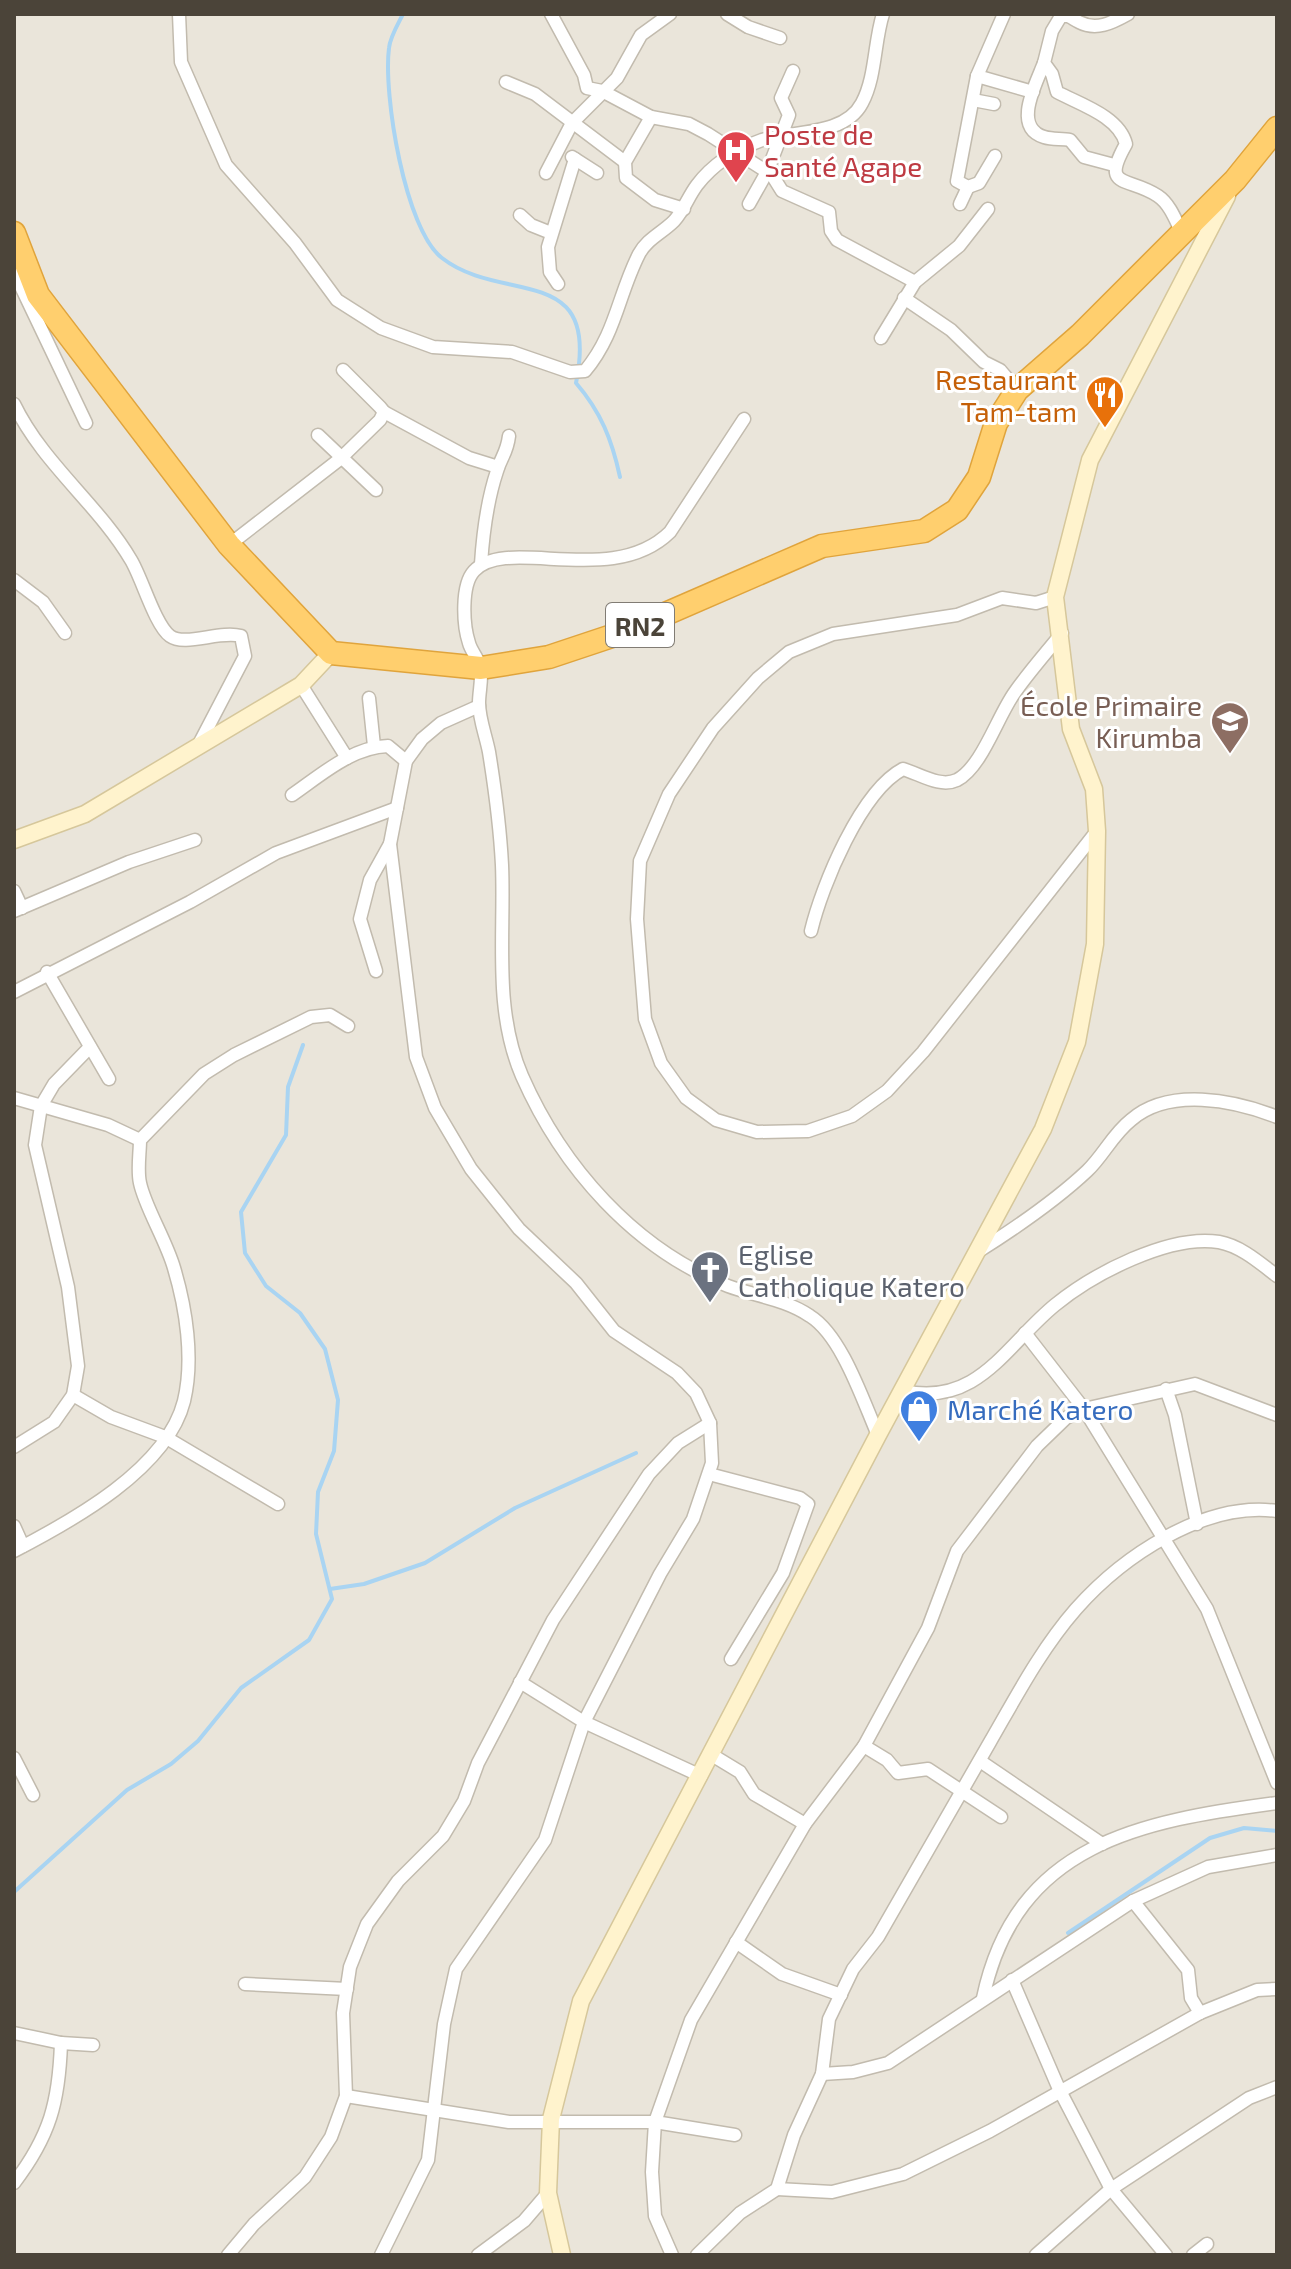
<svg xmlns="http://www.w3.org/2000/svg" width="1291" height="2269" viewBox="0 0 1291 2269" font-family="'Exo 2',sans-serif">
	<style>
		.residential { fill: #eae5da }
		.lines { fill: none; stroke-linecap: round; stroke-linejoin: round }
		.stream { stroke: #a9d4f2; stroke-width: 4 }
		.street-casing { stroke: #c2bbae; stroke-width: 15 }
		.secondary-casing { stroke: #d6c79b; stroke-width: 19 }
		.highway-casing { stroke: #e0a43c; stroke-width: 25 }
		.street { stroke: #fff; stroke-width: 12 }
		.secondary { stroke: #fff3cd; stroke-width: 16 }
		.highway { stroke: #ffcf6e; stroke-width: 22 }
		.labels { text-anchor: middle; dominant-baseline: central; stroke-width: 6; stroke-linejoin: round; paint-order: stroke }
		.shield { fill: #fff; stroke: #817c74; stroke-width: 2 }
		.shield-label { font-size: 26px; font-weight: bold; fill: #4b4439 }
		.health-label { font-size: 28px; fill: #be3a42; stroke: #fff; text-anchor: start }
		.food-label { font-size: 28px; fill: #c56008; stroke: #fff; text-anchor: end }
		.education-label { font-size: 28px; fill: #785e54; stroke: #fff; text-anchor: end }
		.worship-label { font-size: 28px; fill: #5b616d; stroke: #fff; text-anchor: start }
		.shop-label { font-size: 28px; fill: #366cbe; stroke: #fff; text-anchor: start }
	</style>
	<rect width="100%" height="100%" fill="#f6f3ec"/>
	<!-- residential -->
	<rect class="residential" x="14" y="14" width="1263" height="2241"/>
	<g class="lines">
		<!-- stream -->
		<g class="stream">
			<path d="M 403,14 C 398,24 390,37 389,48 C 383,94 405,230 442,258 C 502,305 601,261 576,383 C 601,412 612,440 620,477"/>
			<path d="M 330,1589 L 364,1584 L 425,1563 L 515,1508 L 636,1453"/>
			<path d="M 14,1892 L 127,1790 L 171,1764 L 198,1741 L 241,1688 L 309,1640 L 332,1599 L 316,1534 L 318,1492 L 334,1451 L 338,1400 L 325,1349 L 300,1313 L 266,1286 L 245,1253 L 241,1212 L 286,1135 L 288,1087 L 303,1045"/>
			<path d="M 1068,1933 L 1210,1838 L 1244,1828 L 1277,1831"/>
		</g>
		<defs>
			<g id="street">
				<path d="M 179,14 L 181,62 L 226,165 L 295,243 L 337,300 L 381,328 L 433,347 L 512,352 L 570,372 L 585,371 C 616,334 618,295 639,254 C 647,239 662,233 674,221 C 684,210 688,197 697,185 C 713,164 737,149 762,140 C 792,131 845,136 862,103 C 876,77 874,42 883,14"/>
				<path d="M 551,14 L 584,75 L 587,88 L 602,91 L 651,117 L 689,124 L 708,134 L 772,175 L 782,191 L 829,212 L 831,231 L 837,240 L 915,282"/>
				<path d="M 727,14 L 748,27 L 780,38"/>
				<path d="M 1128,14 C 1112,23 1096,31 1079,22 C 1071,18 1070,15 1061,16 L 1052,31 L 1044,63 L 1052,74 L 1057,92 C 1079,104 1119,116 1126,144 C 1100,190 1128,176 1158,196 C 1170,204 1176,221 1182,233"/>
				<path d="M 1044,63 C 1036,84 1012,127 1044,137 C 1053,140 1062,138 1070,140 L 1084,157 L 1114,165"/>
				<path d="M 977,76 L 1033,92"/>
				<path d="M 506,82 L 535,94 L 625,162"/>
				<path d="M 973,100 L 994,104"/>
				<path d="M 651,117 L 625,162 L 626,178 L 655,200 L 684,209"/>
				<path d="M 995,156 L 979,183 L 968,187 L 957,181 L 977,76 L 1004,14"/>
				<path d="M 572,157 L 597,173"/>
				<path d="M 546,173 L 572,123 L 617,78 L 641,35 L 670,14"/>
				<path d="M 749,204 L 767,172 L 789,115 L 781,98 L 793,71"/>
				<path d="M 960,204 L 968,187"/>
				<path d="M 520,215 L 531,225 L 551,233"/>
				<path d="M 14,272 L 86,423"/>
				<path d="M 558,284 L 550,272 L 548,247 L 575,159"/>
				<path d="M 904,298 L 951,330 L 984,362 L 1000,370 L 1017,390"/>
				<path d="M 881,338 L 915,282 L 959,246 L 988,209"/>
				<path d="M 14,404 C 43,464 98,504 131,560 C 142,578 155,625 170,636 C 185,647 220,630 241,636 L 245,656 L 198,746"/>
				<path d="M 384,412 L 469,458 L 498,467"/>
				<path d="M 744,419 L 670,532 C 612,589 507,535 474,571 C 461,585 463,625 469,643 C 471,651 478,658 480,666 C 483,677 479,691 479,703 C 479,719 486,736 489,752 C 495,789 500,827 502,865 C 505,935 493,1009 522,1076 C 562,1167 634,1249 728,1286 C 755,1296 785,1299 810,1316 C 842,1336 863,1401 878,1435"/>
				<path d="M 318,435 L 376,490"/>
				<path d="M 229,545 L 340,459 L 380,420 L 384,412 L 380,407 L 343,370"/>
				<path d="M 481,564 C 483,533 487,501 497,471 C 501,457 507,453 509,436"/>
				<path d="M 14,580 L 43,602 L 65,633"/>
				<path d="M 1055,597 L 1036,603 L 1002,598 L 957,615 L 833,634 L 789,652 L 758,678 L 713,728 L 669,794 L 640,861 L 637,919 L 645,1019 L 661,1063 L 686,1098 L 716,1120 L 757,1132 L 808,1131 L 852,1116 L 887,1091 L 923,1052 L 1097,831"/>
				<path d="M 301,685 L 347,758"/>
				<path d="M 369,698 L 374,746"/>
				<path d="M 292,795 C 321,775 352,747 388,746 L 406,761"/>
				<path d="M 14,891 L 22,908"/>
				<path d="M 14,911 L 129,862 L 195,840"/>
				<path d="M 811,931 C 822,885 861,791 903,769 C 920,774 940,788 957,780 C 982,767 997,717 1015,692 C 1029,672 1046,653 1062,633"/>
				<path d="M 376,971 L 360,919 L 370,880 L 390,844"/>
				<path d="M 47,972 L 109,1079"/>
				<path d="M 14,992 L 190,902 L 276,853 L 397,808"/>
				<path d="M 14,1098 L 108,1125 L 140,1140"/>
				<path d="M 979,1251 C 1017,1227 1054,1202 1087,1171 C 1103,1156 1113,1134 1131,1120 C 1169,1087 1234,1100 1277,1117"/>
				<path d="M 1025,1333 L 1084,1409 L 1207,1609 L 1277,1783"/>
				<path d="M 1166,1389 L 1175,1415 L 1197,1524"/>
				<path d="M 904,1391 C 978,1407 1006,1345 1055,1305 C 1093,1274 1169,1234 1219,1242 C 1241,1246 1260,1263 1277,1276"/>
				<path d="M 73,1395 L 111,1417 L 165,1437 L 278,1504"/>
				<path d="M 14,1447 L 54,1422 L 73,1395 L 78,1366 L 68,1287 L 35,1145 L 41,1106 L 54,1084 L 90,1047"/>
				<path d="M 709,1474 L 800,1498 L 808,1504 L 783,1573 L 731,1659"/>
				<path d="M 14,1526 L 23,1546"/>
				<path d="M 14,1551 C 72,1521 167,1469 184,1401 C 194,1359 186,1308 174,1268 C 166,1240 145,1207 140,1183 C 137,1170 140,1153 140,1140 L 204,1074 L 234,1055 L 311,1017 L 330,1015 L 348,1026"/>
				<path d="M 520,1682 L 584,1722 L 701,1776"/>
				<path d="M 864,1746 L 887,1760 L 898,1773 L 928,1769 L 1001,1817"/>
				<path d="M 712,1755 L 740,1772 L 754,1794 L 805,1824"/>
				<path d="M 14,1758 L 33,1795"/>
				<path d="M 980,1761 L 1102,1844"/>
				<path d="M 1133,1901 L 1188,1970 L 1191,1998 L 1200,2013"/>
				<path d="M 736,1942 L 782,1974 L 841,1995"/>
				<path d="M 1012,1980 L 1059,2089 L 1111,2189 L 1166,2255"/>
				<path d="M 245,1984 L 347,1989"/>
				<path d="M 983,1998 C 1016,1843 1141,1821 1277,1803"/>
				<path d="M 14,2033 L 61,2043 L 93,2045"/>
				<path d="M 822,2074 L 853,2072 L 888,2063 L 1133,1901 L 1208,1867 L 1277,1855"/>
				<path d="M 346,2096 L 509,2122 L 655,2122 L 735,2135"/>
				<path d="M 14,2183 C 50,2136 59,2102 61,2043"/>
				<path d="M 777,2189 L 832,2192 L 903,2174 L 990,2131 L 1200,2013 L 1257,1990 L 1277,1989"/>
				<path d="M 228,2255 L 254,2224 L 305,2177 L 331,2137 L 346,2096 L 343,2013 L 350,1967 L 367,1924 L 398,1881 L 443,1836 L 464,1801 L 478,1763 L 553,1620 L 649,1474 L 678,1443 L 710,1423"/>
				<path d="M 381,2255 L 428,2160 L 444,2024 L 456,1969 L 545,1840 L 584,1722 L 660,1574 L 693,1519 L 712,1463 L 710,1423 L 696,1393 L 677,1373 L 614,1331 L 576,1283 L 519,1229 L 471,1169 L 435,1108 L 416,1057 L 390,844 L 406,761 L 422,739 L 441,723 L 479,706"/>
				<path d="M 478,2255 L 524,2221 L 548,2193"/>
				<path d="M 672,2255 L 655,2216 L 652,2172 L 655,2122 L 691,2020 L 805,1824 L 864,1746 L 928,1628 L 957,1551 L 1037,1446 L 1066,1418 L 1084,1409 L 1195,1384 L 1277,1415"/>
				<path d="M 697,2255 L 740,2213 L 777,2189 L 794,2135 L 822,2074 L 829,2019 L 853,1969 L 878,1937 C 915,1872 953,1807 990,1742 C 1016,1697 1041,1649 1076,1609 C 1122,1557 1204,1501 1277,1511"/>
				<path d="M 1036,2255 L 1111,2189 L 1249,2098 L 1277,2087"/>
				<path d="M 1193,2255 L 1207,2244"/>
			</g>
			<g id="secondary">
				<path d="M 14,840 L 85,814 L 301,685 L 331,653"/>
				<path d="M 562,2255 L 548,2193 L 551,2119 L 581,2001 L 878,1435 L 1043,1129 L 1077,1042 L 1095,944 L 1097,831 L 1094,789 L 1071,729 L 1055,597 L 1090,460 L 1227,196"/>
			</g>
			<path id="highway" d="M 14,233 L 38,295 L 229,545 L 331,653 L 481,668 L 549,657 L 624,632 L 822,546 L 924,531 L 957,510 L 979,477 L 996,423 L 1017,390 L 1080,335 L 1235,180 L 1277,128"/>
		</defs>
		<!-- street casing -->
		<use href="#street" class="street-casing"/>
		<!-- secondary casing -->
		<use href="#secondary" class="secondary-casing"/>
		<!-- highway casing -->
		<use href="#highway" class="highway-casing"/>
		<!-- street -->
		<use href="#street" class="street"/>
		<!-- secondary -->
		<use href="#secondary" class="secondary"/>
		<!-- highway -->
		<use href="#highway" class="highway"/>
	</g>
	<!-- icons -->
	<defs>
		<symbol id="hospital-pin" viewBox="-11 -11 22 30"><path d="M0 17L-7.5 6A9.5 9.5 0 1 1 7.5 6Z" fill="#e0444e" stroke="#fff"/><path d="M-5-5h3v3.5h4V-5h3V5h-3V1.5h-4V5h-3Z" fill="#fff"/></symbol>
		<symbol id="restaurant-pin" viewBox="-11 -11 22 30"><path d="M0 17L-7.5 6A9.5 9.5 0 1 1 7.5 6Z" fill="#e8710a" stroke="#fff"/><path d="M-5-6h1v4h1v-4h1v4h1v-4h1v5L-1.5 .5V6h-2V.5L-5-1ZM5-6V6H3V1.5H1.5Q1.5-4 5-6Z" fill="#fff"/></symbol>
		<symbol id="school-pin" viewBox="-11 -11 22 30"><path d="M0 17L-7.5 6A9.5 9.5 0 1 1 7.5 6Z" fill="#8d6e63" stroke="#fff"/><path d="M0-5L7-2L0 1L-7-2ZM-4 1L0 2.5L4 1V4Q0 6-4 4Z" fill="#fff"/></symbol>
		<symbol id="church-pin" viewBox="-11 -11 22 30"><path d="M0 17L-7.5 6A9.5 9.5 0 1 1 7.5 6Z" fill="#6b7280" stroke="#fff"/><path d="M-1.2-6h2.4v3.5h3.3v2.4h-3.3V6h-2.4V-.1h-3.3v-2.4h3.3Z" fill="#fff"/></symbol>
		<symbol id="shop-pin" viewBox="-11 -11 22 30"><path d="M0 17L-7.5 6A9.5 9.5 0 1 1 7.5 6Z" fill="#3f7fe0" stroke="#fff"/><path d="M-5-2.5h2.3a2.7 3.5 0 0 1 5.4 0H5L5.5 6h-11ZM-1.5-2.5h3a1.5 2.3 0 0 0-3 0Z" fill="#fff"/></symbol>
	</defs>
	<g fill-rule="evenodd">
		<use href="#hospital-pin" x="714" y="128" width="44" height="60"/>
		<use href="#restaurant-pin" x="1083" y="373" width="44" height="60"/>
		<use href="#school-pin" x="1208" y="699" width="44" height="60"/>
		<use href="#church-pin" x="688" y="1248" width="44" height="60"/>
		<use href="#shop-pin" x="897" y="1387" width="44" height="60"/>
	</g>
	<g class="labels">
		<!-- shield labels -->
		<rect class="shield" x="606" y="603" width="68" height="44" rx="6"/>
		<g class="shield-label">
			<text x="640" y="625">RN2</text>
		</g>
		<!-- health labels -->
		<g class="health-label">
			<text x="764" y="134">Poste de<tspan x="764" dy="32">Santé Agape</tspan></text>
		</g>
		<!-- food labels -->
		<g class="food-label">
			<text x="1077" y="379">Restaurant<tspan x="1077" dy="32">Tam-tam</tspan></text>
		</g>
		<!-- education labels -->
		<g class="education-label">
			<text x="1202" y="705">École Primaire<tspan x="1202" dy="32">Kirumba</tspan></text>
		</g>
		<!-- worship labels -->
		<g class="worship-label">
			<text x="738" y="1254">Eglise<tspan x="738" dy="32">Catholique Katero</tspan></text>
		</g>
		<!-- shop labels -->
		<g class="shop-label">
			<text x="947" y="1409">Marché Katero</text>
		</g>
	</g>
	<!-- border -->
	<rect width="1291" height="2269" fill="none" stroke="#4b4439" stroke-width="32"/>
</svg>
